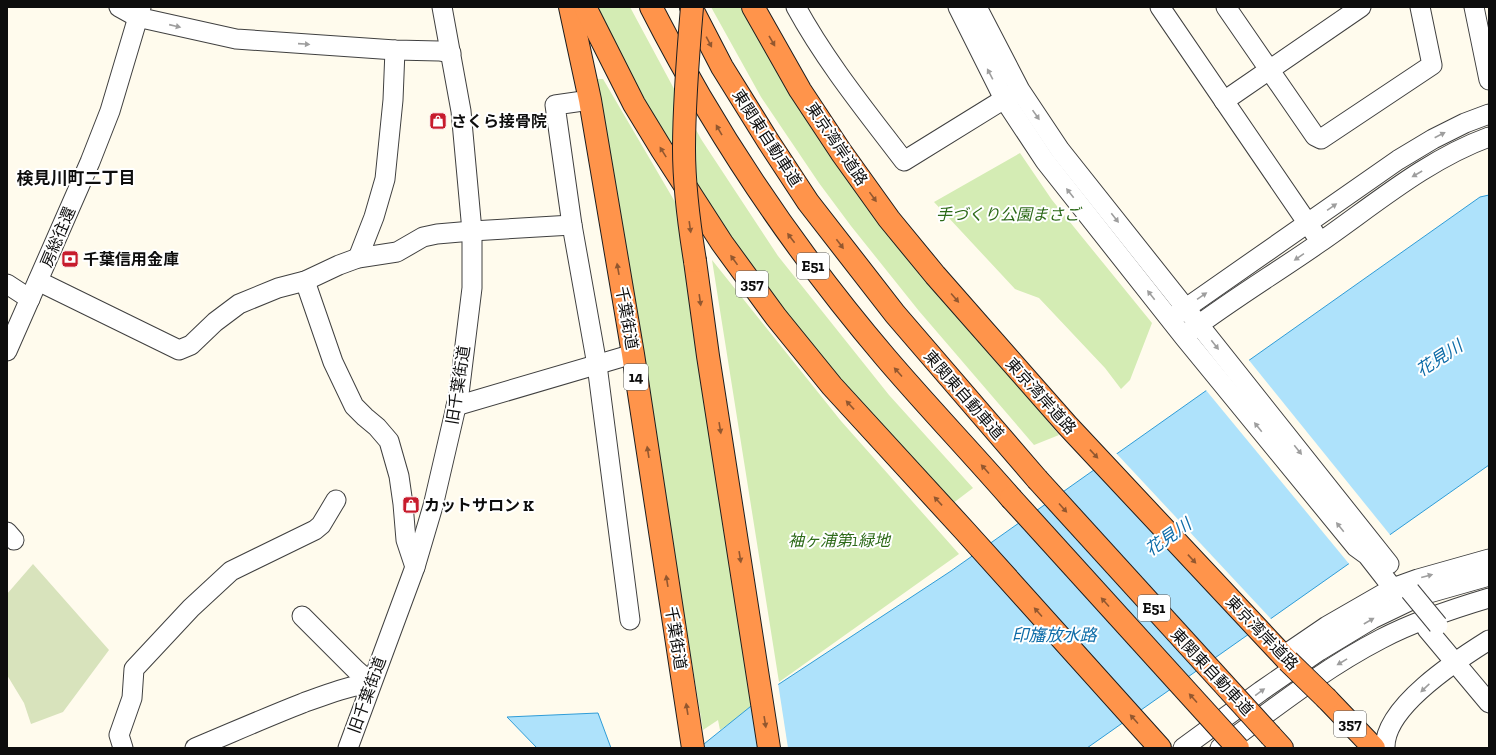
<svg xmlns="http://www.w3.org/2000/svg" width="1496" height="755" viewBox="0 0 1496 755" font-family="'Zilla Slab','Noto Sans JP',serif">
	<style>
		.green { fill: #d4ecb4 }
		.cemetery { fill: #d8e3bc }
		.water { fill: #aee2fb; stroke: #2f9cd7 }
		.pier { fill: #fffbed }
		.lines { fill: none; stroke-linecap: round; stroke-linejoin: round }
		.minor-casing { stroke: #404040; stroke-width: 21 }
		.highway-casing { stroke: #1e1e1e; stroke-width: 24 }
		.minor { stroke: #fff; stroke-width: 19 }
		.highway { stroke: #ff944b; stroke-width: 22 }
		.minor-bridge-casing { stroke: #404040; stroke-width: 21; stroke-linecap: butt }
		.highway-bridge-casing { stroke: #1e1e1e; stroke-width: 24; stroke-linecap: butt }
		.minor-bridge { stroke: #fff; stroke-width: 19 }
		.highway-bridge { stroke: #ff944b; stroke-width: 22 }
		.oneway { fill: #9e9e9e }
		.oneway2 { fill: #92572f }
		.labels { text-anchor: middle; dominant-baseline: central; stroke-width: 4; stroke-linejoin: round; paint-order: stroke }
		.shield { fill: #fff; stroke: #565656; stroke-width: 1 }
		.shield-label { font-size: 15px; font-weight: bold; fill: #0d0d0d }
		.poi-label { font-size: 16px; font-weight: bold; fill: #0d0d0d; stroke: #fff; text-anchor: start }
		.street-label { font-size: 16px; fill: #0d0d0d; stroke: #fff }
		.park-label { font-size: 16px; font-style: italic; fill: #2d6a19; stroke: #fff }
		.neighbourhood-label { font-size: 17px; font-weight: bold; fill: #0d0d0d; stroke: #fff }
		.water-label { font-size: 17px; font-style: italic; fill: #0d6ca8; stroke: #fff }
	</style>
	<rect width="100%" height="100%" fill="#fffbed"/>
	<!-- green -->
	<g class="green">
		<path d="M 598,7 L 630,7 L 701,139 L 778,256 L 889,395 L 973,488 L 952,504 C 868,411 784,318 713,214 C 684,172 658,127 634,82 C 621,58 610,32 598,7 Z"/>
		<path d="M 711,7 L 743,7 L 979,338 L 1059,435 L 1034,445 L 919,311 L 851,226 L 819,183 L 761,97 Z"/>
		<path d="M 596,79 L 603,79 L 678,207 L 689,298 L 755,706 L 720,730 L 718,720 L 703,730 Z"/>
		<path d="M 1020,153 L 1052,200 L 1152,323 L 1130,380 L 1121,389 L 1105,368 L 1039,298 L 1015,289 L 934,202 Z"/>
		<path d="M 712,260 L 841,421 L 959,554 L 779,682 Z"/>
	</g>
	<!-- cemetery -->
	<path class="cemetery" d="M 33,564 L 109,650 L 63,712 L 31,724 L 24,703 L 7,675 L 7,594 Z"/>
	<!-- water -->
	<g class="water">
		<path d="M 1489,195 L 1489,465 L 1087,748 L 699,748 L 776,686 L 951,571 L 1480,197 Z"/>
		<path d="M 598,713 L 611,748 L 537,748 L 507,717 Z"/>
	</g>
	<!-- pier -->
	<g class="pier">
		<path d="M 1248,359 L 1391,536 L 1350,565 L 1205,389 Z"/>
		<path d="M 1116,453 L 1272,620 L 1249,636 L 1093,469 Z"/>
		<path d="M 778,683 L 788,748 L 761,748 L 755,701 Z"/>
	</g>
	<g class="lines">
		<defs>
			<g id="minor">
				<path d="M 119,7 L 137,17 L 236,39 L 395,50 L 439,51 L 451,53"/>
				<path d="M 796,7 C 826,62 866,111 904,161 L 1014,93"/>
				<path d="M 958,7 L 1004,99 L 1045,161 L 1184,337 L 1356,547 L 1367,555 L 1399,596"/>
				<path d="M 977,7 L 1020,90 L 1060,150 L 1389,564"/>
				<path d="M 1160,7 L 1315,234"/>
				<path d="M 1226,7 L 1315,136 L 1321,139 L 1432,65 L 1420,7"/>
				<path d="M 1474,7 L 1489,80"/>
				<path d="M 590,100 L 555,105 L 572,225 L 597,365 L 630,620"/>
				<path d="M 1224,101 L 1361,7"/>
				<path d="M 358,258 L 374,217 L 385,179 L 393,100 L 395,50"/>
				<path d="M 38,281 L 179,350 L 191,345 L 215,322 L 239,304 L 278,288 L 305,281 L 339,265 L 358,258 L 397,252 L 423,237 L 437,234 L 472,231 L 572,225"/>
				<path d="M 305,281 L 333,362 L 354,406 L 365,417 L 377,427 L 389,441 L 399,476 L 403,504 L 406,540 L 415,567"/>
				<path d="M 7,284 L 30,299"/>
				<path d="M 1176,315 L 1398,160 L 1433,139 L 1465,123 L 1489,114"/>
				<path d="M 1189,332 C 1231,300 1276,273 1319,243 C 1374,205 1426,160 1489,137"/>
				<path d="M 7,351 L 90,162 L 110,111 L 141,7"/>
				<path d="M 456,406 L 633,354"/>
				<path d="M 7,532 L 14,540"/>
				<path d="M 302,616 L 356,670 L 371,683"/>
				<path d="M 1427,629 L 1489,703"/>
				<path d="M 1283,656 L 1327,626 L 1393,588 L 1418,579 L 1489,559"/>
				<path d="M 123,748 L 119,735 L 132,698 L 134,669 L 191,608 L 231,571 L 315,530 L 321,525 L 336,500"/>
				<path d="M 195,748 C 231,733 267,717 303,703 C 325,695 348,686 371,683"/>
				<path d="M 348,748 L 415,567 L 433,506 L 459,394 L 472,288 L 472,231 L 461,111 L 442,7"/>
				<path d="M 1183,748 L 1261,691 L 1319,651 L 1372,619 L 1422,595 L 1489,576"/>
				<path d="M 1220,748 C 1272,710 1323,669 1381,639 C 1415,621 1452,609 1489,598"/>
				<path d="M 1385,748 C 1384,707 1457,660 1489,640"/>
			</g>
			<g id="highway">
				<path d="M 570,7 L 590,100 L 633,354 L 693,748"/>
				<path d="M 585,7 L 634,104 L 662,150 L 722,243 L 776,317 L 832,386 L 964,530 L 1160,748"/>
				<path d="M 651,7 C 715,133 795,251 886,358 C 927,406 970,451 1011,498"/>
				<path d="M 691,7 L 722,67 L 768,141 L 808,202 L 895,314 L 1037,479"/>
				<path d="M 753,7 L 800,90 L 841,152 L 889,219 L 935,275 L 1067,425 L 1288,661"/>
				<path d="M 695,261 L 708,356 L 769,748"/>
				<path d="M 1327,699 L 1374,748"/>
				<path d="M 1271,736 L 1282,748"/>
			</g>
		</defs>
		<!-- minor casing -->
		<use href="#minor" class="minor-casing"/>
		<!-- highway casing -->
		<use href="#highway" class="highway-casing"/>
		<!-- minor -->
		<use href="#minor" class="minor"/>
		<!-- highway -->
		<use href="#highway" class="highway"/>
		<defs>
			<path id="minor-bridge" d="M 1410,591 L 1438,625"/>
			<g id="highway-bridge">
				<path d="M 692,7 C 688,54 684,102 684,149 C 684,187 689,224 695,261"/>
				<path d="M 1037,479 L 1271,736"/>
				<path d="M 1011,498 L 1238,748"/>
				<path d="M 1288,661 L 1327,699"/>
			</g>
		</defs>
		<!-- minor-bridge casing -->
		<use href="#minor-bridge" class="minor-bridge-casing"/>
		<!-- highway-bridge casing -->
		<use href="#highway-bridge" class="highway-bridge-casing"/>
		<!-- minor-bridge -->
		<use href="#minor-bridge" class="minor-bridge"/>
		<!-- highway-bridge -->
		<use href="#highway-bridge" class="highway-bridge"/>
	</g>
	<!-- one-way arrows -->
	<defs><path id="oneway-solid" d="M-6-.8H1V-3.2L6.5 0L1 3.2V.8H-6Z"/></defs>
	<g class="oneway">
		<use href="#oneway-solid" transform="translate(175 26) rotate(13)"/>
		<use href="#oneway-solid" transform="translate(304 44) rotate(4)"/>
		<use href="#oneway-solid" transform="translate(990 74) rotate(-118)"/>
		<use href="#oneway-solid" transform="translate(1036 115) rotate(55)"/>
		<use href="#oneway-solid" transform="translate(1440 135) rotate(-27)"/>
		<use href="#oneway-solid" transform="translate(1417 174) rotate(150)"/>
		<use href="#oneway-solid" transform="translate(1070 193) rotate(-128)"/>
		<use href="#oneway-solid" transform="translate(1332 207) rotate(-35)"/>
		<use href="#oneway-solid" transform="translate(1115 218) rotate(52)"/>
		<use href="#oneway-solid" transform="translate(1299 257) rotate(146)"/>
		<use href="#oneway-solid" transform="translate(1151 295) rotate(-128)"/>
		<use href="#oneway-solid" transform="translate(1202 296) rotate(-34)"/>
		<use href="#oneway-solid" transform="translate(1215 345) rotate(52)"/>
		<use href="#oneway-solid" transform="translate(1258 427) rotate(-129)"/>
		<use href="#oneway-solid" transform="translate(1298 450) rotate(51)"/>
		<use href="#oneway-solid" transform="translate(1340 527) rotate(-129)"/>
		<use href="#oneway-solid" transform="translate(1427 576) rotate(-15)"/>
		<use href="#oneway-solid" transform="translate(1369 621) rotate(-30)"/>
		<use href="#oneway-solid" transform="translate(1342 662) rotate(149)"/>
		<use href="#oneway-solid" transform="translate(1425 688) rotate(137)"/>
		<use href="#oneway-solid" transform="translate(1260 692) rotate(-36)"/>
	</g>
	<g class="oneway2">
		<use href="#oneway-solid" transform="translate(772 41) rotate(60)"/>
		<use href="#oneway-solid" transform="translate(709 42) rotate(62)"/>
		<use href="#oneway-solid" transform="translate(719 130) rotate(-120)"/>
		<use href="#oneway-solid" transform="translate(663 152) rotate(-122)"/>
		<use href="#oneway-solid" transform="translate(873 197) rotate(54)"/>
		<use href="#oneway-solid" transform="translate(690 227) rotate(82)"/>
		<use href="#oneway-solid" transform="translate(791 238) rotate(-127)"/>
		<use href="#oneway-solid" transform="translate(840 244) rotate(53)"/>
		<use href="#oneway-solid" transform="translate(734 260) rotate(-126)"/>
		<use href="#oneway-solid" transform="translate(618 269) rotate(-100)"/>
		<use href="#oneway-solid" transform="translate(955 298) rotate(49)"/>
		<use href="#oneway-solid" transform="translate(700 300) rotate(82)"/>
		<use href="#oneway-solid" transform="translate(898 372) rotate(-132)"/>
		<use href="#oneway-solid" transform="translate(850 405) rotate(-133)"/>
		<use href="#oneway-solid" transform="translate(720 428) rotate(81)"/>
		<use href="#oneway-solid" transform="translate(648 452) rotate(-99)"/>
		<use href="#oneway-solid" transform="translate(1094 454) rotate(47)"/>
		<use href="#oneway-solid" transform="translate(985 469) rotate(-132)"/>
		<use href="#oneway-solid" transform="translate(938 501) rotate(-133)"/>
		<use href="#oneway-solid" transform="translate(1063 508) rotate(48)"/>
		<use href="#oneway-solid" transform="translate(740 557) rotate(81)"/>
		<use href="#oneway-solid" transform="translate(1192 559) rotate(47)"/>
		<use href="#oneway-solid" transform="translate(667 581) rotate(-99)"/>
		<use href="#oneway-solid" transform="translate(1105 602) rotate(-132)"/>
		<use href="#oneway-solid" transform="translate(1038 612) rotate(-132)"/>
		<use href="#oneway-solid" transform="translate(1193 698) rotate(-132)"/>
		<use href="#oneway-solid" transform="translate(687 709) rotate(-99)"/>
		<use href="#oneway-solid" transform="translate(1134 719) rotate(-132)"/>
		<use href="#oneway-solid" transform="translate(765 722) rotate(81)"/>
	</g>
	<!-- icons -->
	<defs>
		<symbol id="shop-square" viewBox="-11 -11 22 22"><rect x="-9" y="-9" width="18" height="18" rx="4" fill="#c71b2c" stroke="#fff"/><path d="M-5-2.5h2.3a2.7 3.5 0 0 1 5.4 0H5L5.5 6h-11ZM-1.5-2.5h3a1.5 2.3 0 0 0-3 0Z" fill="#fff"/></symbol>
		<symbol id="bank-square" viewBox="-11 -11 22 22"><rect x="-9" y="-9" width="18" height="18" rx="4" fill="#c71b2c" stroke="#fff"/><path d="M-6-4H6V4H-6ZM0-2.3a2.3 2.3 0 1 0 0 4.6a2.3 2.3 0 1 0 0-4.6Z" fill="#fff"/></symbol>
	</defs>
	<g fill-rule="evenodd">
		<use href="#shop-square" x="428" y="111" width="20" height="20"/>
		<use href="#bank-square" x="60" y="249" width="20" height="20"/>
		<use href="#shop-square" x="401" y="495" width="20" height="20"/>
	</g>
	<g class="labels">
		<!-- shield labels -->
		<g class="shield">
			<rect x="797" y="253" width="32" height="26" rx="3"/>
			<rect x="736" y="271" width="32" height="26" rx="3"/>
			<rect x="624" y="364" width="24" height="26" rx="3"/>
			<rect x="1138" y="595" width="32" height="26" rx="3"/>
			<rect x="1334" y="711" width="32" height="26" rx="3"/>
		</g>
		<g class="shield-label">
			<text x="813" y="266">E51</text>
			<text x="752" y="284">357</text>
			<text x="636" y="377">14</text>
			<text x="1154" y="608">E51</text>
			<text x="1350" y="724">357</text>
		</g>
		<!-- poi labels -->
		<g class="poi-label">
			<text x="451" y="121">さくら接骨院</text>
			<text x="83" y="259">千葉信用金庫</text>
			<text x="424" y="505">カットサロン K</text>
		</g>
		<!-- street labels -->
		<g class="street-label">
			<text transform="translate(767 138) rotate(57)">東関東自動車道</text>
			<text transform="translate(837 144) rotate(56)">東京湾岸道路</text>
			<text transform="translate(58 237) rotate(-67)">房総往還</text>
			<text transform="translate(627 318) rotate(80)">千葉街道</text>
			<text transform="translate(458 385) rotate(-81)">旧千葉街道</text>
			<text transform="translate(964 395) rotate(49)">東関東自動車道</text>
			<text transform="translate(1041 396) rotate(48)">東京湾岸道路</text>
			<text transform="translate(1262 633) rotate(46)">東京湾岸道路</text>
			<text transform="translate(676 638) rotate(81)">千葉街道</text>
			<text transform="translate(1212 672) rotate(47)">東関東自動車道</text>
			<text transform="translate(367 695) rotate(-70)">旧千葉街道</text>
		</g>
		<!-- park labels -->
		<g class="park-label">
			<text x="1008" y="214">手づくり公園まさご</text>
			<text x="839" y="540">袖ヶ浦第1緑地</text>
		</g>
		<!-- neighbourhood labels -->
		<g class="neighbourhood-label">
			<text x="76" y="178">検見川町二丁目</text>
		</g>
		<!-- water labels -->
		<g class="water-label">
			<text transform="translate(1439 358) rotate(-33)">花見川</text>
			<text transform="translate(1168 537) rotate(-35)">花見川</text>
			<text x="1054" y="635">印旛放水路</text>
		</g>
	</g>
	<!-- border -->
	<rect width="1496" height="755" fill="none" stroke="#0d0d0d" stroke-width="16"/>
</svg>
